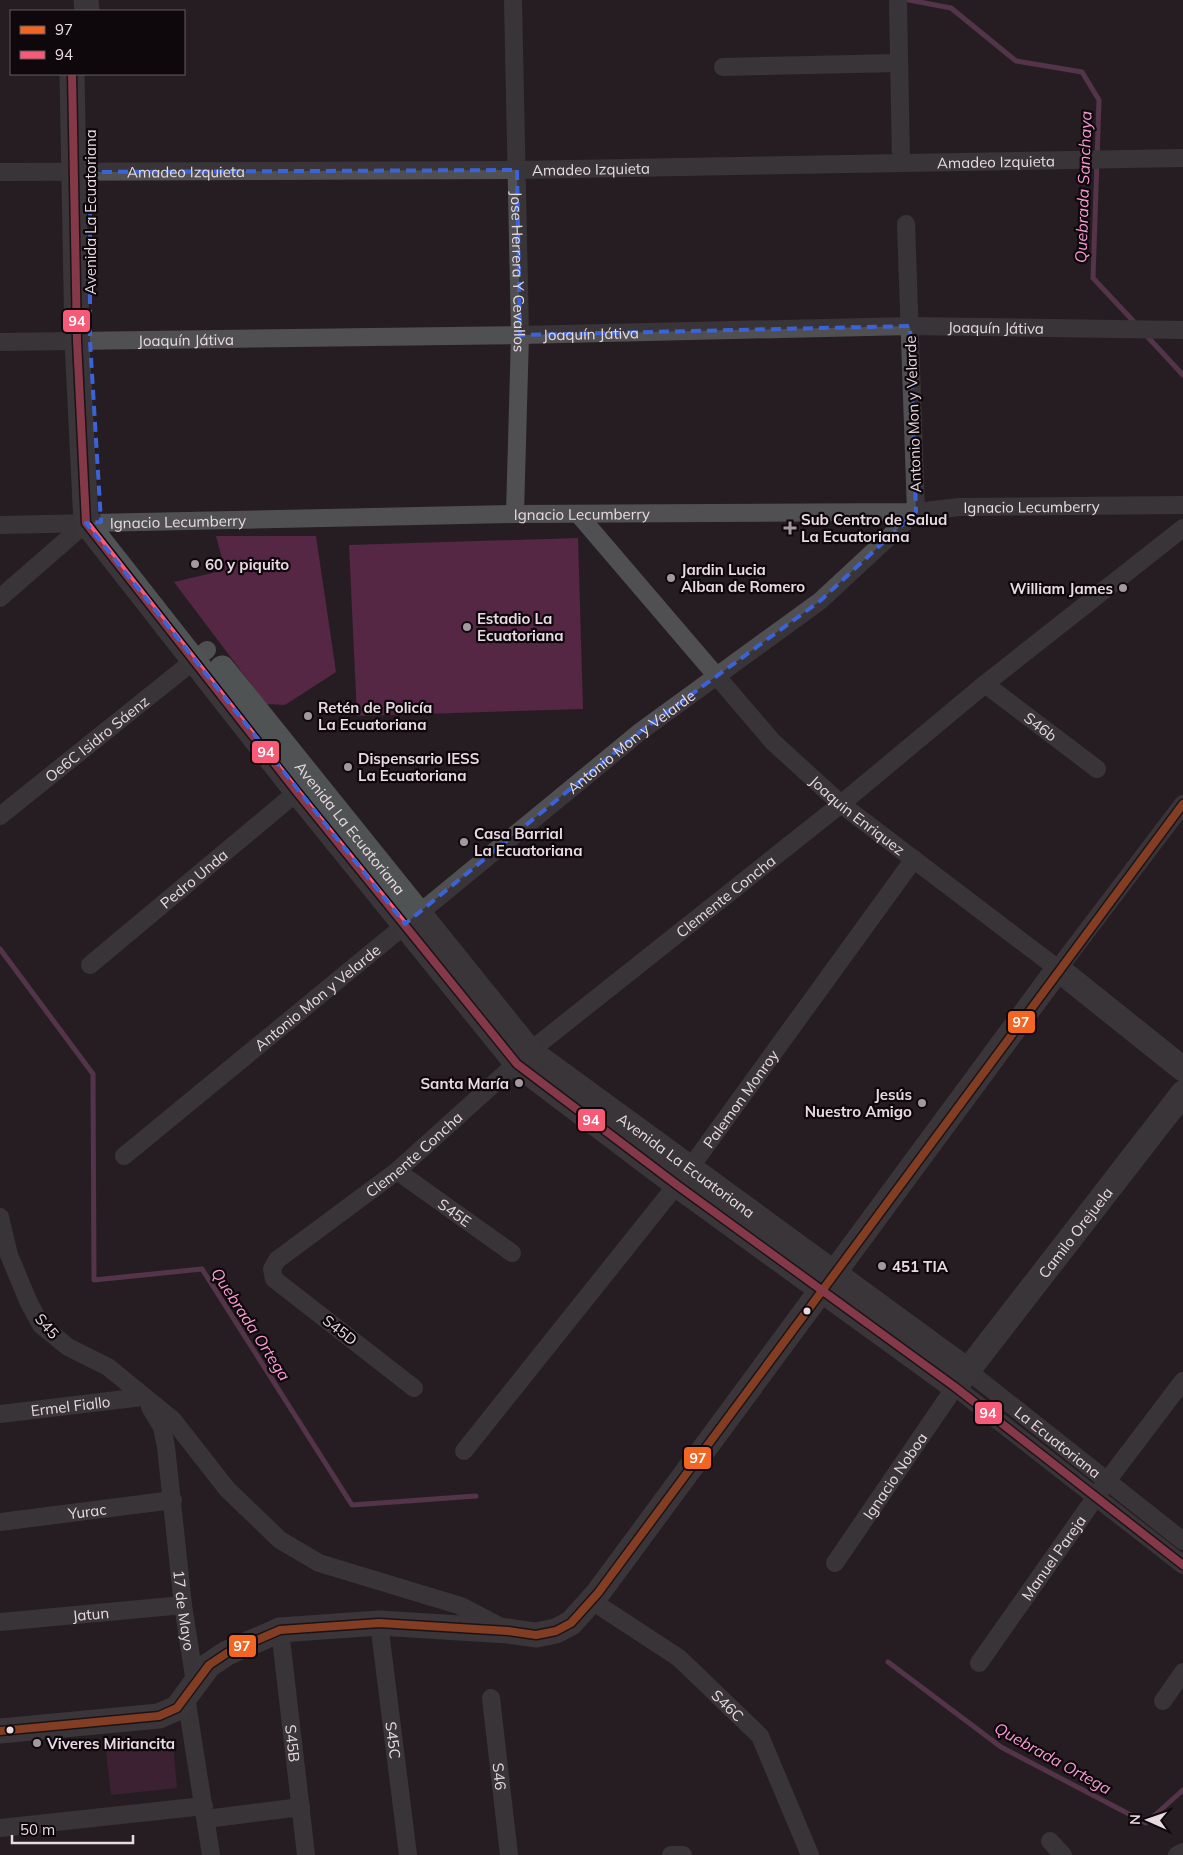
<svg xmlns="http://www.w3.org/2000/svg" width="1183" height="1855" viewBox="0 0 1183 1855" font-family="Mulish,sans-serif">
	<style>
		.green { fill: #562645 }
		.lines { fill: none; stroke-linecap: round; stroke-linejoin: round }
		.stream { stroke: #8d5076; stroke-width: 5 }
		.street { stroke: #505052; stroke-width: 18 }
		.secondary { stroke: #505353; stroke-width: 25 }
		.bus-1-casing { stroke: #0e070b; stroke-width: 11 }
		.bus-2-casing { stroke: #0e070b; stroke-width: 11 }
		.bus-1 { stroke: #f26522; stroke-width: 8 }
		.bus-2 { stroke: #f75a77; stroke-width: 8 }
		.marked { fill: none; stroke: #3b63d9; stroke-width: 4; stroke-dasharray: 10 6; stroke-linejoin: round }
		.poi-dot { fill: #a3989e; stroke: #0e070b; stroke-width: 2 }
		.bus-dot { fill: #e7dae1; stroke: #0e070b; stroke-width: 2 }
		.labels { text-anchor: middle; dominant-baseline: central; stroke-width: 4.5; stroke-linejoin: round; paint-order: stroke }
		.street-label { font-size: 15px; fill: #e7dae1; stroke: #0e070b }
		.poi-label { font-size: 15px; font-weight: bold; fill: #e7dae1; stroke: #0e070b; text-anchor: start }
		.water-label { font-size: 16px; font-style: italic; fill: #fa9bd5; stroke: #0e070b }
		.line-badge { stroke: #0e070b; stroke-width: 2 }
		.badge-label { font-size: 14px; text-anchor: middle; font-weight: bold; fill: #fff }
	</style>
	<rect width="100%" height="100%" fill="#261d22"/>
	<!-- green -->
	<g class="green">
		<path d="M 216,536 L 316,536 L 336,672 L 285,705 L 266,704 L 174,582 L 225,570 Z"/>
		<path d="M 578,538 L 583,709 L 357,716 L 349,545 Z"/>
		<path d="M 173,1744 L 177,1788 L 111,1795 L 106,1751 Z"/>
	</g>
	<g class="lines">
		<!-- stream -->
		<g class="stream">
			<path d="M 909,0 L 951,8 L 1016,61 L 1082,72 L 1099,100 L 1093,278 L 1137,325"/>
			<path d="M 1144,333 L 1183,375"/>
			<path d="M 0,949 L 93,1074 L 94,1280 L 202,1269 L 352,1505 L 476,1496"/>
			<path d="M 888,1662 L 1001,1747 L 1146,1823 L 1183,1790"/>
		</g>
		<!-- street -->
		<g class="street">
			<path id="s1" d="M 513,0 L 520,335 L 515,514"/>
			<path d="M 898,0 L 901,162"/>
			<path d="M 723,67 L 899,63"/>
			<path id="s2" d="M 0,172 L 517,170 L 1183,158"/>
			<path id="s3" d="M 0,342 L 520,335 L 910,326 L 1183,330"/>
			<path id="s4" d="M 578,514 L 773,742 L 841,804 L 1058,969 L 1183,804"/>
			<path id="s5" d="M 0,525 L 515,514 L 916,512 L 959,507 L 1183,505"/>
			<path d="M 0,598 L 86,523"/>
			<path id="s6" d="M 985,684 L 1097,769"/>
			<path id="s7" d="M 0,816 L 207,650"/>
			<path id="s8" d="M 90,965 L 297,792"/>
			<path id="s9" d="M 124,1156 L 641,731 L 820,601 L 916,512 L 906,224"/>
			<path id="s10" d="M 397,1171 L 512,1253"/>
			<path d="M 0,1217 L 9,1255 L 29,1303 L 41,1325 L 68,1347 L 108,1367 L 173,1420 L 227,1489 L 280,1540 L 319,1563 L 461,1606 L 501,1627"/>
			<path id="s11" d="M 967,1370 L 1183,1541"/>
			<path id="s12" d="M 414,1388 L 274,1279 L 272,1269 L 277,1260 L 397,1171 L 530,1051 L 841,804 L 985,684 L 1183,528"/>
			<path id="s13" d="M 150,1407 L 162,1427 L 166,1447 L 183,1605 L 195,1683"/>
			<path id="s14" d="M 0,1414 L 142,1397"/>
			<path id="s15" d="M 464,1451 L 690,1168 L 914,859"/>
			<path id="s16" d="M 0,1522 L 173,1500"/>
			<path id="s17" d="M 835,1563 L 955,1387 L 1183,1565"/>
			<path id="s18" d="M 592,1601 L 679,1658 L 760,1736 L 810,1855"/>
			<path id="s19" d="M 0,1622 L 183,1605"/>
			<path id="s20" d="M 379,1623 L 408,1855"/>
			<path id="s21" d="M 280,1630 L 306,1855"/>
			<path id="s22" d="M 979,1663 L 1107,1481 L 1183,1381"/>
			<path d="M 186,1697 L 211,1855"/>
			<path id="s23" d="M 491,1698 L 509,1855"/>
			<path d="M 1163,1701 L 1183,1672"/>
			<path d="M 206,1819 L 301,1807"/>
			<path d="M 0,1828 L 204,1806"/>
			<path d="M 1050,1841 L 1063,1855"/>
			<path d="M 671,1855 L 683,1855"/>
			<path d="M 1177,1855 L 1183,1852"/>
		</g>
		<!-- secondary -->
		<g class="secondary">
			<path d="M 86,0 L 87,11"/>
			<path id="s24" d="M 72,74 L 77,341 L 86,523 L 297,792 L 517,1064 L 677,1185 L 955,1387 L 1183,1093"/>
			<path id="s25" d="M 222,668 L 530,1051 L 967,1370"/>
			<path d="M 0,1731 L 159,1716 L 177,1708 L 209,1665 L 227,1653 L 280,1630 L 379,1623 L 508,1631 L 536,1635 L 556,1631 L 571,1623 L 598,1593 L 1058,969 L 1183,1069"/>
		</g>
		<defs>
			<path id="bus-1" d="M 0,1731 L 159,1716 L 177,1708 L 209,1665 L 227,1653 L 280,1630 L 379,1623 L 508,1631 L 536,1635 L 556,1631 L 571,1623 L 598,1593 L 1183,804"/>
			<path id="bus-2" d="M 72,74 L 77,341 L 86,523 L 297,792 L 517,1064 L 677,1185 L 955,1387 L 1183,1565"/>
		</defs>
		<!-- bus-1 casing -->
		<use href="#bus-1" class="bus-1-casing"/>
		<!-- bus-2 casing -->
		<use href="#bus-2" class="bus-2-casing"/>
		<!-- bus-1 -->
		<use href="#bus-1" class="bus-1"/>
		<!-- bus-2 -->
		<use href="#bus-2" class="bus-2"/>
	</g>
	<!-- marked area -->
	<path d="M0 0H1183V1855H0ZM 517,170 L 520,335 L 910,326 L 916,512 L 820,601 L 641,731 L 405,924 L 86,523 L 101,522 L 90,341 L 90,172 Z" fill="#261d22" fill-opacity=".55" fill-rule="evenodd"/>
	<path class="marked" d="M 517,170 L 520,335 L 910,326 L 916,512 L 820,601 L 641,731 L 405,924 L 86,523 L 101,522 L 90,341 L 90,172 Z"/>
	<!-- markers -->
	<g class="poi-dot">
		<path d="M787.5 520.5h5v5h5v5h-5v5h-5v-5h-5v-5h5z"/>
		<circle cx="195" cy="564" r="5"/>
		<circle cx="671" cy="578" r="5"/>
		<circle cx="1123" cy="588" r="5"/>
		<circle cx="467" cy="627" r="5"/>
		<circle cx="308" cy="716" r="5"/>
		<circle cx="348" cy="767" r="5"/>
		<circle cx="464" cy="842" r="5"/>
		<circle cx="519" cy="1083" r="5"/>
		<circle cx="922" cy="1103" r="5"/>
		<circle cx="882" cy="1266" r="5"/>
		<circle cx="37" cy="1743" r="5"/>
	</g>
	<g class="bus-dot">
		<circle cx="807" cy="1311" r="4.5"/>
		<circle cx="10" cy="1730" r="4.5"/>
	</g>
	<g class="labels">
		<!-- street labels -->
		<g class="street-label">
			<text stroke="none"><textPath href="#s2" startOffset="996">Amadeo Izquieta</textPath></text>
			<text stroke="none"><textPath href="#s2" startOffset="591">Amadeo Izquieta</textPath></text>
			<text stroke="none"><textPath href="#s2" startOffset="186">Amadeo Izquieta</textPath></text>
			<text transform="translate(90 212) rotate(-90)">Avenida La Ecuatoriana</text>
			<text stroke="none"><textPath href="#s1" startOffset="272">Jose Herrera Y Cevallos</textPath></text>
			<text stroke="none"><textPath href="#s3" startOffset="996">Joaquín Játiva</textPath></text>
			<text stroke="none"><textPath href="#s3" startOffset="591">Joaquín Játiva</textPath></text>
			<text stroke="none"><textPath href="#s3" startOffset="186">Joaquín Játiva</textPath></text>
			<text transform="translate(913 414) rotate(-92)">Antonio Mon y Velarde</text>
			<text stroke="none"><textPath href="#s5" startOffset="1032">Ignacio Lecumberry</textPath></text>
			<text stroke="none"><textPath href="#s5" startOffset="582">Ignacio Lecumberry</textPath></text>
			<text stroke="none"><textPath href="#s5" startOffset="178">Ignacio Lecumberry</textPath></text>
			<text stroke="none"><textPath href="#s6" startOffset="70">S46b</textPath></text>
			<text stroke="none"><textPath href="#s7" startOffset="124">Oe6C Isidro Sáenz</textPath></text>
			<text stroke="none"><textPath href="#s9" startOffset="655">Antonio Mon y Velarde</textPath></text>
			<text stroke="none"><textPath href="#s4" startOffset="412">Joaquin Enriquez</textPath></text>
			<text stroke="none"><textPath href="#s25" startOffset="205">Avenida La Ecuatoriana</textPath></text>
			<text stroke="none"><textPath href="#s8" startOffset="135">Pedro Unda</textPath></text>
			<text stroke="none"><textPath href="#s12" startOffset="776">Clemente Concha</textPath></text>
			<text stroke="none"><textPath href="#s9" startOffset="250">Antonio Mon y Velarde</textPath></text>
			<text stroke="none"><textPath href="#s15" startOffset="448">Palemon Monroy</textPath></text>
			<text stroke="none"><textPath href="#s12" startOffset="371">Clemente Concha</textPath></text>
			<text stroke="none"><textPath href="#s25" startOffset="685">Avenida La Ecuatoriana</textPath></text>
			<text stroke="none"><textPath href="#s10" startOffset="71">S45E</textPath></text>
			<text stroke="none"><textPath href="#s24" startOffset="1881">Camilo Orejuela</textPath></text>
			<text transform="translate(47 1326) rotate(49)">S45</text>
			<text transform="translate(340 1330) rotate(38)">S45D</text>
			<text stroke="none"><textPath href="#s14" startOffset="71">Ermel Fiallo</textPath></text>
			<text stroke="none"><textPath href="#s11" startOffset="116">La Ecuatoriana</textPath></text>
			<text stroke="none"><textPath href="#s17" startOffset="106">Ignacio Noboa</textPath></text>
			<text stroke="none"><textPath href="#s16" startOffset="88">Yurac</textPath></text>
			<text stroke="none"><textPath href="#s22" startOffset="129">Manuel Pareja</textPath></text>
			<text stroke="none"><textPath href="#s13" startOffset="208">17 de Mayo</textPath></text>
			<text stroke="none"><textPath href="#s19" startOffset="91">Jatun</textPath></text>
			<text stroke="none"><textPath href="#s18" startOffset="172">S46C</textPath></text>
			<text stroke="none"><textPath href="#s20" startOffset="118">S45C</textPath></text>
			<text stroke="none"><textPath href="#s21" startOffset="114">S45B</textPath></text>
			<text stroke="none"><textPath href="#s23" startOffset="79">S46</textPath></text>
		</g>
		<!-- poi labels -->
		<g class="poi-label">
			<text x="801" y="519">Sub Centro de Salud<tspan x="801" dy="17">La Ecuatoriana</tspan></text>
			<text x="205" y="564">60 y piquito</text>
			<text x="681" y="569">Jardin Lucia<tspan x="681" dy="17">Alban de Romero</tspan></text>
			<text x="1113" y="588" text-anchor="end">William James</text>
			<text x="477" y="618">Estadio La<tspan x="477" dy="17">Ecuatoriana</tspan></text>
			<text x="318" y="707">Retén de Policía<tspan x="318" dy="17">La Ecuatoriana</tspan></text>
			<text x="358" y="758">Dispensario IESS<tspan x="358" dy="17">La Ecuatoriana</tspan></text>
			<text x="474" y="833">Casa Barrial<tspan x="474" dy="17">La Ecuatoriana</tspan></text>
			<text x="509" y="1083" text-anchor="end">Santa María</text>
			<text x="912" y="1094" text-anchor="end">Jesús<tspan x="912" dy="17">Nuestro Amigo</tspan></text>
			<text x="892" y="1266">451 TIA</text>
			<text x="47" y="1743">Viveres Miriancita</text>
		</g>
		<!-- water labels -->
		<g class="water-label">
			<text transform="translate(1083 187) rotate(-88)">Quebrada Sanchaya</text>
			<text transform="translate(251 1324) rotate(57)">Quebrada Ortega</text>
			<text transform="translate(1053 1758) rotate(29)">Quebrada Ortega</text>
		</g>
	</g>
	<g class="line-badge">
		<rect x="62" y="309" width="29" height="24" rx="5" fill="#f75a77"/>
		<rect x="251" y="740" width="29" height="24" rx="5" fill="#f75a77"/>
		<rect x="1007" y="1010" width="29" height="24" rx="5" fill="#f26522"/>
		<rect x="577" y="1108" width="29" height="24" rx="5" fill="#f75a77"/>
		<rect x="974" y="1401" width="29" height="24" rx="5" fill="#f75a77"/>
		<rect x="683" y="1446" width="29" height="24" rx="5" fill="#f26522"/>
		<rect x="228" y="1634" width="29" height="24" rx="5" fill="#f26522"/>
	</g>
	<g class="badge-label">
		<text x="77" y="326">94</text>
		<text x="266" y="757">94</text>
		<text x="1021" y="1027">97</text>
		<text x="591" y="1125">94</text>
		<text x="988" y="1418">94</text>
		<text x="698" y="1463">97</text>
		<text x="242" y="1651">97</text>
	</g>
	<!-- legend -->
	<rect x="10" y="10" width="175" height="65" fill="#0e070b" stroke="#655b61"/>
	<rect x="20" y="26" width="25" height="8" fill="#f26522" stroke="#655b61"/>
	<text x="55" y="35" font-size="15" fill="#e7dae1">97</text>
	<rect x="20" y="51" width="25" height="8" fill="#f75a77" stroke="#655b61"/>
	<text x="55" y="60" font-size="15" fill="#e7dae1">94</text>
	<!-- north arrow -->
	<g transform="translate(1148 1820) rotate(272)" stroke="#0e070b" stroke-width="4" paint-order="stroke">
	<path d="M0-4L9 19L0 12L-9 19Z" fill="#e7dae1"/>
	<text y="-8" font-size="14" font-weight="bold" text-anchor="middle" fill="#e7dae1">N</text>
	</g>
	<!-- scale -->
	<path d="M12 1835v8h121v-8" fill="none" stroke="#e7dae1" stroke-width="2.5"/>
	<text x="20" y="1835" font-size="15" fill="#e7dae1" stroke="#0e070b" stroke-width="4" paint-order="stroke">50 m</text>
</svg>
